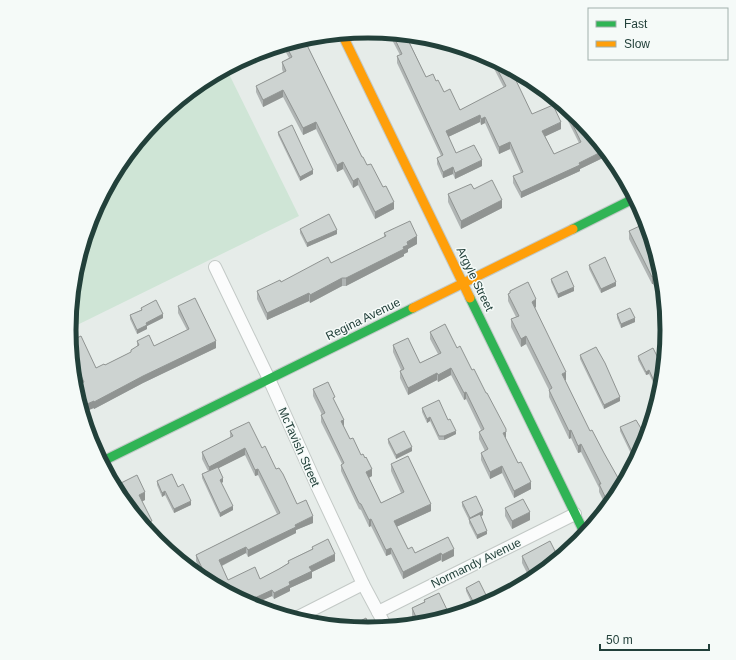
<svg xmlns="http://www.w3.org/2000/svg" width="736" height="660" viewBox="0 0 736 660" font-family="Helvetica,sans-serif">
	<style>
		.green { fill: #cfe5d6 }
		.lines { fill: none; stroke-linecap: round; stroke-linejoin: round }
		.street-casing { stroke: #c3c9c6; stroke-width: 14 }
		.fast-casing { stroke: #c2c9c7; stroke-width: 11 }
		.slow-casing { stroke: #c2c9c7; stroke-width: 11 }
		.street { stroke: #fbfcfc; stroke-width: 12 }
		.fast { stroke: #30b455; stroke-width: 9 }
		.slow { stroke: #ff9f0a; stroke-width: 9 }
		.wall { fill: #b0b5b4 }
		.shaded-wall { fill: #909492 }
		.building { fill: #cdd3d1; stroke: #909492 }
		.labels { text-anchor: middle; dominant-baseline: central; stroke-width: 3; stroke-linejoin: round; paint-order: stroke }
		.street-label { font-size: 12px; fill: #22403a; stroke: #f5faf8 }
		.rim { fill: none; stroke: #22403a; stroke-width: 5 }
	</style>
	<rect width="100%" height="100%" fill="#e6ece9"/>
	<!-- green -->
	<path class="green" d="M 226,68 L 299,216 L 69,329 L 75,271 L 92,215 L 120,164 L 157,118 L 202,81 Z"/>
	<g class="lines">
		<defs>
			<g id="street">
				<path d="M 215,267 L 269,379 L 318,488 L 363,584 L 386,627"/>
				<path d="M 378,612 L 575,514"/>
				<path d="M 294,619 L 363,584"/>
			</g>
			<g id="fast">
				<path d="M 573,229 L 635,198"/>
				<path d="M 470,298 L 585,534"/>
				<path d="M 101,462 L 413,308"/>
			</g>
			<g id="slow">
				<path d="M 342,34 L 470,298"/>
				<path d="M 413,308 L 573,229"/>
			</g>
		</defs>
		<!-- street casing -->
		<use href="#street" class="street-casing"/>
		<!-- fast casing -->
		<use href="#fast" class="fast-casing"/>
		<!-- slow casing -->
		<use href="#slow" class="slow-casing"/>
		<!-- street -->
		<use href="#street" class="street"/>
		<!-- fast -->
		<use href="#fast" class="fast"/>
		<!-- slow -->
		<use href="#slow" class="slow"/>
	</g>
	<!-- wall -->
	<g class="wall">
		<path d="M 382,32 L 416,36 L 416,38 L 409,41 L 426,77 L 436,81 L 444,92 L 460,110 L 504,88 L 488,57 L 517,72 L 514,74 L 514,75 L 513,76 L 532,114 L 561,129 L 545,136 L 554,154 L 579,143 L 568,121 L 568,115 L 609,155 L 580,169 L 580,171 L 521,198 L 513,183 L 513,176 L 521,173 L 510,149 L 499,154 L 485,123 L 481,125 L 480,122 L 448,137 L 456,153 L 482,166 L 455,179 L 453,174 L 443,178 L 437,164 L 437,158 L 441,156 L 397,63 L 397,56 L 400,55 L 391,38 L 386,40 Z"/>
		<path d="M 304,39 L 362,157 L 394,209 L 375,219 L 358,185 L 353,188 L 343,169 L 337,172 L 316,129 L 303,135 L 283,97 L 263,107 L 256,92 L 256,86 L 283,72 L 282,69 L 282,62 L 289,58 L 282,45 Z"/>
		<path d="M 278,132 L 313,174 L 300,181 L 278,135 Z"/>
		<path d="M 474,189 L 502,208 L 461,229 L 448,202 L 448,194 Z"/>
		<path d="M 300,229 L 337,234 L 307,247 L 300,233 Z"/>
		<path d="M 629,231 L 648,231 L 661,272 L 665,306 L 653,284 L 652,284 L 629,239 Z"/>
		<path d="M 384,233 L 417,244 L 408,249 L 408,252 L 404,254 L 404,256 L 346,286 L 342,286 L 310,303 L 309,301 L 267,320 L 257,299 L 257,291 L 331,263 L 384,237 Z"/>
		<path d="M 589,265 L 616,286 L 601,293 L 589,269 Z"/>
		<path d="M 551,279 L 574,291 L 558,298 L 551,282 Z"/>
		<path d="M 510,291 L 536,307 L 535,308 L 566,380 L 565,380 L 616,496 L 607,508 L 599,492 L 599,488 L 581,452 L 578,453 L 571,438 L 569,439 L 549,397 L 549,390 L 526,344 L 521,347 L 511,327 L 511,319 L 516,317 L 508,301 L 508,294 L 510,293 Z"/>
		<path d="M 178,306 L 216,348 L 143,383 L 94,409 L 73,366 L 70,341 L 96,368 L 105,365 L 131,352 L 131,350 L 137,347 L 137,341 L 154,346 L 187,330 L 178,313 Z"/>
		<path d="M 141,308 L 163,318 L 147,326 L 147,329 L 137,334 L 130,319 L 130,315 L 141,310 Z"/>
		<path d="M 617,314 L 635,322 L 621,328 L 617,318 Z"/>
		<path d="M 430,332 L 457,348 L 506,439 L 531,489 L 514,498 L 502,473 L 490,479 L 481,460 L 481,453 L 485,451 L 479,439 L 479,432 L 481,430 L 466,399 L 464,400 L 451,375 L 438,382 L 437,380 L 408,395 L 400,378 L 400,371 L 401,370 L 393,352 L 393,345 L 420,363 L 438,354 L 430,339 Z"/>
		<path d="M 580,355 L 620,401 L 604,409 L 580,359 Z"/>
		<path d="M 638,356 L 663,368 L 662,380 L 654,384 L 649,374 L 646,375 L 638,360 Z"/>
		<path d="M 313,389 L 335,402 L 344,427 L 350,439 L 372,476 L 369,478 L 381,503 L 401,493 L 391,471 L 391,464 L 431,511 L 396,527 L 408,549 L 415,553 L 448,537 L 454,556 L 442,562 L 441,560 L 403,579 L 391,554 L 386,556 L 371,526 L 369,527 L 361,510 L 359,509 L 341,471 L 341,465 L 342,464 L 321,422 L 321,415 L 322,415 L 313,396 Z"/>
		<path d="M 422,408 L 448,420 L 456,434 L 444,440 L 439,440 L 430,421 L 427,423 L 422,412 Z"/>
		<path d="M 620,427 L 645,435 L 644,445 L 635,462 L 620,431 Z"/>
		<path d="M 230,431 L 262,448 L 276,469 L 297,504 L 313,523 L 296,530 L 296,533 L 248,557 L 246,553 L 222,566 L 228,580 L 260,579 L 279,569 L 288,563 L 288,561 L 312,549 L 312,547 L 335,561 L 312,572 L 312,578 L 290,588 L 290,591 L 274,599 L 272,596 L 252,605 L 205,580 L 196,561 L 196,555 L 277,514 L 258,475 L 255,476 L 245,455 L 218,468 L 223,482 L 221,483 L 233,510 L 220,517 L 202,478 L 202,474 L 208,471 L 202,459 L 202,452 L 230,438 Z"/>
		<path d="M 388,439 L 412,451 L 396,459 L 388,443 Z"/>
		<path d="M 157,481 L 178,487 L 191,505 L 174,513 L 165,495 L 162,497 L 157,485 Z"/>
		<path d="M 118,486 L 145,500 L 142,501 L 152,526 L 156,541 L 120,496 L 118,494 Z"/>
		<path d="M 462,502 L 483,515 L 481,516 L 487,534 L 477,539 L 469,523 L 469,520 L 462,506 Z"/>
		<path d="M 505,508 L 530,520 L 512,529 L 505,516 Z"/>
		<path d="M 522,556 L 534,579 L 510,592 L 510,586 L 529,577 L 522,563 Z"/>
		<path d="M 466,588 L 487,601 L 482,604 L 482,606 L 468,611 L 468,609 L 473,606 L 466,591 Z"/>
		<path d="M 439,593 L 426,623 L 416,624 L 412,616 L 412,608 L 424,602 L 424,600 Z"/>
	</g>
	<!-- shaded-wall -->
	<g class="shaded-wall">
		<path d="M 388,33 L 391,33 L 391,38 L 386,40 L 386,34 Z"/>
		<path d="M 409,35 L 416,36 L 416,38 L 406,43 L 406,36 Z"/>
		<path d="M 511,70 L 512,70 L 517,72 L 514,74 L 514,75 L 511,77 Z"/>
		<path d="M 283,90 L 283,97 L 263,107 L 263,100 Z"/>
		<path d="M 480,115 L 480,122 L 446,138 L 446,131 Z"/>
		<path d="M 485,117 L 485,123 L 481,125 L 481,119 Z"/>
		<path d="M 316,122 L 316,129 L 303,135 L 303,128 Z"/>
		<path d="M 561,122 L 561,129 L 542,138 L 542,131 Z"/>
		<path d="M 510,142 L 510,149 L 499,154 L 499,147 Z"/>
		<path d="M 605,150 L 609,155 L 580,169 L 580,171 L 521,198 L 521,192 Z"/>
		<path d="M 482,160 L 482,166 L 455,179 L 455,173 Z"/>
		<path d="M 343,162 L 343,169 L 337,172 L 337,165 Z"/>
		<path d="M 453,167 L 453,174 L 443,178 L 443,172 Z"/>
		<path d="M 313,170 L 313,174 L 300,181 L 300,177 Z"/>
		<path d="M 358,178 L 358,185 L 353,188 L 353,181 Z"/>
		<path d="M 502,200 L 502,208 L 461,229 L 461,221 Z"/>
		<path d="M 394,202 L 394,209 L 375,219 L 375,212 Z"/>
		<path d="M 337,230 L 337,234 L 307,247 L 307,243 Z"/>
		<path d="M 417,236 L 417,244 L 408,249 L 408,252 L 404,254 L 404,256 L 346,286 L 346,278 L 403,247 L 407,242 Z"/>
		<path d="M 653,276 L 653,284 L 652,284 L 652,277 Z"/>
		<path d="M 342,278 L 342,286 L 310,303 L 310,295 Z"/>
		<path d="M 616,282 L 616,286 L 601,293 L 601,289 Z"/>
		<path d="M 574,287 L 574,291 L 558,298 L 558,294 Z"/>
		<path d="M 309,293 L 309,301 L 267,320 L 267,313 Z"/>
		<path d="M 536,299 L 536,307 L 532,309 L 532,302 Z"/>
		<path d="M 163,314 L 163,318 L 147,326 L 147,329 L 137,334 L 137,330 L 146,323 Z"/>
		<path d="M 635,318 L 635,322 L 621,328 L 621,324 Z"/>
		<path d="M 526,336 L 526,344 L 521,347 L 521,339 Z"/>
		<path d="M 216,341 L 216,348 L 143,383 L 94,409 L 94,402 L 143,376 Z"/>
		<path d="M 451,368 L 451,375 L 438,382 L 438,375 Z"/>
		<path d="M 649,370 L 649,374 L 646,375 L 646,372 Z"/>
		<path d="M 566,372 L 566,380 L 562,382 L 562,374 Z"/>
		<path d="M 437,373 L 437,380 L 408,395 L 408,388 Z"/>
		<path d="M 662,376 L 662,380 L 654,384 L 654,381 Z"/>
		<path d="M 466,392 L 466,399 L 464,400 L 464,393 Z"/>
		<path d="M 620,397 L 620,401 L 604,409 L 604,405 Z"/>
		<path d="M 94,401 L 94,408 L 82,413 L 80,407 Z"/>
		<path d="M 430,417 L 430,421 L 427,423 L 427,419 Z"/>
		<path d="M 344,420 L 344,427 L 341,428 L 341,421 Z"/>
		<path d="M 571,430 L 571,438 L 569,439 L 569,431 Z"/>
		<path d="M 456,431 L 456,434 L 444,440 L 444,436 Z"/>
		<path d="M 506,432 L 506,439 L 503,433 Z"/>
		<path d="M 581,444 L 581,452 L 578,453 L 578,446 Z"/>
		<path d="M 412,447 L 412,451 L 396,459 L 396,455 Z"/>
		<path d="M 245,448 L 245,455 L 209,473 L 209,467 Z"/>
		<path d="M 502,466 L 502,473 L 490,479 L 490,472 Z"/>
		<path d="M 258,469 L 258,475 L 255,476 L 255,470 Z"/>
		<path d="M 372,469 L 372,476 L 366,479 L 366,472 Z"/>
		<path d="M 223,478 L 223,482 L 220,484 L 220,480 Z"/>
		<path d="M 531,482 L 531,489 L 514,498 L 514,491 Z"/>
		<path d="M 165,491 L 165,495 L 162,497 L 162,493 Z"/>
		<path d="M 145,492 L 145,500 L 139,503 L 139,495 Z"/>
		<path d="M 191,501 L 191,505 L 174,513 L 174,509 Z"/>
		<path d="M 431,504 L 431,511 L 394,528 L 394,521 Z"/>
		<path d="M 233,506 L 233,510 L 220,517 L 220,513 Z"/>
		<path d="M 483,511 L 483,515 L 470,522 L 470,518 Z"/>
		<path d="M 530,512 L 530,520 L 512,529 L 512,521 Z"/>
		<path d="M 313,516 L 313,523 L 296,530 L 296,533 L 248,557 L 248,550 L 295,525 Z"/>
		<path d="M 371,519 L 371,526 L 369,527 L 369,520 Z"/>
		<path d="M 487,531 L 487,534 L 477,539 L 477,535 Z"/>
		<path d="M 246,547 L 246,553 L 219,567 L 219,560 Z"/>
		<path d="M 391,548 L 391,554 L 386,556 L 386,550 Z"/>
		<path d="M 454,549 L 454,556 L 442,562 L 442,555 Z"/>
		<path d="M 441,553 L 441,560 L 403,579 L 403,572 Z"/>
		<path d="M 335,554 L 335,561 L 312,572 L 312,578 L 290,588 L 290,591 L 274,599 L 274,593 L 309,567 Z"/>
		<path d="M 272,590 L 272,596 L 252,605 L 246,602 Z"/>
		<path d="M 487,597 L 487,601 L 474,607 L 474,603 Z"/>
	</g>
	<!-- building -->
	<g class="building">
		<path d="M 392,33 L 409,35 L 406,36 L 426,77 L 433,74 L 436,81 L 438,80 L 444,92 L 450,89 L 460,110 L 506,86 L 492,59 L 512,70 L 511,70 L 532,114 L 553,105 L 561,122 L 542,131 L 554,154 L 581,142 L 568,115 L 572,113 L 580,119 L 605,150 L 579,163 L 580,165 L 521,192 L 513,176 L 523,172 L 510,142 L 499,147 L 485,117 L 481,119 L 480,115 L 446,131 L 456,153 L 474,145 L 482,160 L 455,173 L 453,167 L 443,172 L 437,158 L 443,155 L 397,56 L 402,54 Z"/>
		<path d="M 304,39 L 362,157 L 363,157 L 367,165 L 371,164 L 383,187 L 386,186 L 394,202 L 375,212 L 358,178 L 353,181 L 343,162 L 337,165 L 316,122 L 303,128 L 283,90 L 263,100 L 256,86 L 286,71 L 282,62 L 292,57 L 285,44 Z"/>
		<path d="M 292,125 L 313,170 L 300,177 L 278,132 Z"/>
		<path d="M 492,180 L 502,200 L 461,221 L 448,194 L 471,184 L 474,189 Z"/>
		<path d="M 329,214 L 337,230 L 307,243 L 300,229 Z"/>
		<path d="M 410,221 L 417,236 L 407,242 L 408,245 L 403,247 L 404,249 L 346,278 L 342,278 L 310,295 L 309,293 L 267,313 L 257,291 L 280,280 L 281,282 L 328,257 L 331,263 L 386,236 L 384,233 Z"/>
		<path d="M 644,224 L 648,231 L 649,231 L 661,272 L 664,296 L 653,276 L 652,277 L 629,231 Z"/>
		<path d="M 605,257 L 616,282 L 601,289 L 589,265 Z"/>
		<path d="M 567,271 L 574,287 L 558,294 L 551,279 Z"/>
		<path d="M 528,282 L 536,299 L 532,302 L 566,372 L 562,374 L 590,431 L 592,430 L 604,453 L 617,476 L 622,487 L 616,496 L 609,505 L 599,484 L 601,484 L 581,444 L 578,446 L 571,430 L 569,431 L 549,390 L 552,388 L 526,336 L 521,339 L 511,319 L 519,316 L 508,294 L 510,293 L 510,291 Z"/>
		<path d="M 195,298 L 216,341 L 143,376 L 94,402 L 94,401 L 80,407 L 75,386 L 84,382 L 73,359 L 72,360 L 70,341 L 81,336 L 96,368 L 104,364 L 105,365 L 131,352 L 131,350 L 139,345 L 137,341 L 149,335 L 154,346 L 189,329 L 178,306 Z"/>
		<path d="M 156,300 L 163,314 L 146,323 L 147,325 L 137,330 L 130,315 L 142,310 L 141,308 Z"/>
		<path d="M 630,308 L 635,318 L 621,324 L 617,314 Z"/>
		<path d="M 445,324 L 457,348 L 460,346 L 472,370 L 474,369 L 486,393 L 487,393 L 506,429 L 506,432 L 503,433 L 518,463 L 521,462 L 531,482 L 514,491 L 502,466 L 490,472 L 481,453 L 488,449 L 479,432 L 484,429 L 466,392 L 464,393 L 451,368 L 438,375 L 437,373 L 408,388 L 400,371 L 404,369 L 393,345 L 408,338 L 420,363 L 441,353 L 430,332 Z"/>
		<path d="M 596,347 L 605,363 L 620,397 L 604,405 L 580,355 Z"/>
		<path d="M 653,348 L 663,368 L 662,376 L 654,381 L 649,370 L 646,372 L 638,356 Z"/>
		<path d="M 328,382 L 335,397 L 333,398 L 344,420 L 341,421 L 350,439 L 353,438 L 361,455 L 363,454 L 365,458 L 366,457 L 372,469 L 366,472 L 381,503 L 404,492 L 391,464 L 408,456 L 431,504 L 394,521 L 408,549 L 412,547 L 415,553 L 448,537 L 454,549 L 442,555 L 441,553 L 403,572 L 391,548 L 386,550 L 371,519 L 369,520 L 361,504 L 359,503 L 341,465 L 344,463 L 321,415 L 325,413 L 313,389 Z"/>
		<path d="M 439,400 L 448,420 L 450,419 L 456,431 L 444,436 L 439,436 L 430,417 L 427,419 L 422,408 Z"/>
		<path d="M 636,420 L 645,435 L 647,434 L 644,445 L 636,460 L 620,427 Z"/>
		<path d="M 249,422 L 262,448 L 265,446 L 276,469 L 279,468 L 283,474 L 297,504 L 306,500 L 313,516 L 295,525 L 296,527 L 248,550 L 246,547 L 219,560 L 228,580 L 255,567 L 260,579 L 279,569 L 289,563 L 288,561 L 313,549 L 312,547 L 328,539 L 335,554 L 309,567 L 312,571 L 289,582 L 290,585 L 274,593 L 272,590 L 246,602 L 209,583 L 196,555 L 280,513 L 258,469 L 255,470 L 245,448 L 209,467 L 202,452 L 233,436 L 230,431 Z"/>
		<path d="M 404,431 L 412,447 L 396,455 L 388,439 Z"/>
		<path d="M 218,467 L 223,478 L 220,480 L 233,506 L 220,513 L 202,474 Z"/>
		<path d="M 172,474 L 178,487 L 183,484 L 191,501 L 174,509 L 165,491 L 162,493 L 157,481 Z"/>
		<path d="M 137,475 L 145,492 L 139,495 L 152,521 L 149,522 L 160,545 L 156,541 L 129,508 L 118,486 L 119,484 Z"/>
		<path d="M 476,496 L 483,511 L 470,518 L 462,502 Z"/>
		<path d="M 523,499 L 530,512 L 512,521 L 505,508 Z"/>
		<path d="M 480,514 L 487,531 L 477,535 L 469,519 Z"/>
		<path d="M 550,541 L 559,559 L 534,579 L 512,591 L 510,586 L 532,576 L 522,556 Z"/>
		<path d="M 479,581 L 487,597 L 474,603 L 466,588 Z"/>
		<path d="M 439,593 L 450,616 L 426,623 L 419,624 L 412,608 L 425,602 L 424,600 Z"/>
		<path d="M 481,603 L 483,606 L 469,610 L 468,609 Z"/>
		<path d="M 366,618 L 371,629 L 368,629 L 349,627 Z"/>
	</g>
	<g class="labels">
		<!-- street labels -->
		<g class="street-label">
			<text transform="translate(475 279) rotate(64)">Argyle Street</text>
			<text transform="translate(363 319) rotate(-26)">Regina Avenue</text>
			<text transform="translate(299 447) rotate(66)">McTavish Street</text>
			<text transform="translate(476 563) rotate(-26)">Normandy Avenue</text>
		</g>
	</g>
	<!-- crop -->
	<path d="M0 0H736V660H0ZM76 330a292 292 0 1 1 584 0a292 292 0 1 1-584 0Z" fill="#f5faf8" fill-rule="evenodd"/>
	<path class="rim" d="M76 330a292 292 0 1 1 584 0a292 292 0 1 1-584 0Z"/>
	<!-- legend -->
	<rect x="588" y="8" width="140" height="52" fill="#f5faf8" stroke="#a1b0ac"/>
	<rect x="596" y="21" width="20" height="6" fill="#30b455" stroke="#a1b0ac"/>
	<text x="624" y="28" font-size="12" fill="#22403a">Fast</text>
	<rect x="596" y="41" width="20" height="6" fill="#ff9f0a" stroke="#a1b0ac"/>
	<text x="624" y="48" font-size="12" fill="#22403a">Slow</text>
	<!-- scale -->
	<path d="M600 644v6h109v-6" fill="none" stroke="#22403a" stroke-width="2"/>
	<text x="606" y="644" font-size="12" fill="#22403a" stroke="#f5faf8" stroke-width="3" paint-order="stroke">50 m</text>
</svg>
